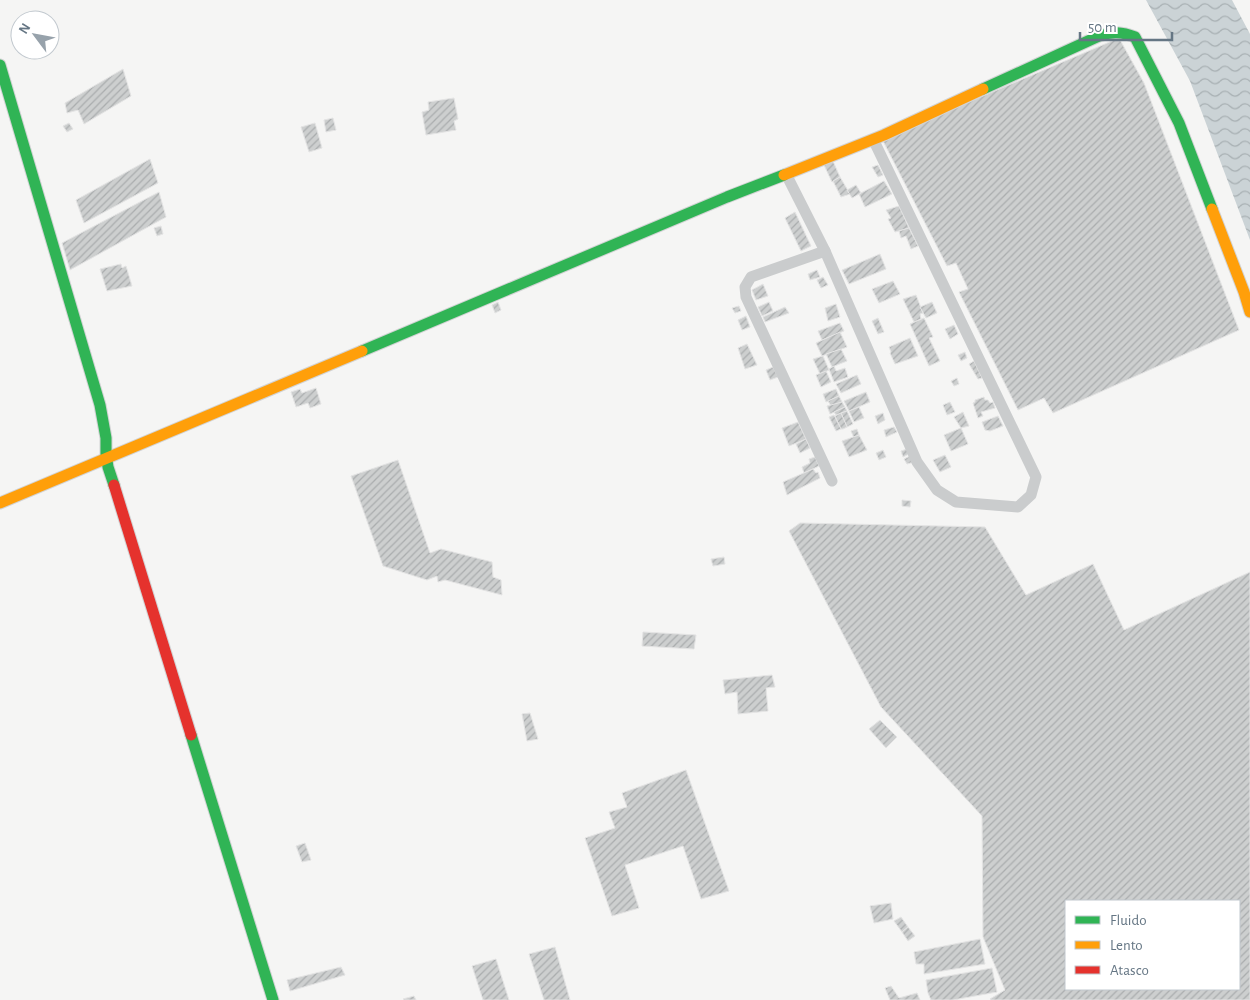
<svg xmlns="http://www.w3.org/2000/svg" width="1250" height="1000" viewBox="0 0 1250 1000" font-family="'Alegreya Sans',sans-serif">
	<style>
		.water { fill: url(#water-waves) }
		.building { fill: url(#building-hatch); stroke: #e4e4e4; fill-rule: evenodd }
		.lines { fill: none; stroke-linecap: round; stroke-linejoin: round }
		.fast-casing { stroke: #d2d3d4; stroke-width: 13 }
		.slow-casing { stroke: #d2d3d4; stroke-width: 13 }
		.jam-casing { stroke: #d2d3d4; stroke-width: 13 }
		.street { stroke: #cacccd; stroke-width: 11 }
		.fast { stroke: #30b455; stroke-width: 11 }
		.slow { stroke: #ff9f0a; stroke-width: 11 }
		.jam { stroke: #e5322d; stroke-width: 11 }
	</style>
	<defs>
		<pattern id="water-waves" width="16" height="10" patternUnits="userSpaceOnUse" patternTransform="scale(1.25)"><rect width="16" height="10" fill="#cbd3d6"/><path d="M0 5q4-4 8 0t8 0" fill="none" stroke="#a8b0b3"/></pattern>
		<pattern id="building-hatch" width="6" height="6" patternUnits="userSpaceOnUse" patternTransform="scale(1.25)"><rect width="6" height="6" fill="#cdcfcf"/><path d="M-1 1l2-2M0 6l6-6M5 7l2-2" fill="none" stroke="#aaadae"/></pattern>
	</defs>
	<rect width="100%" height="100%" fill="#f5f5f4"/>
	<!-- water -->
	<path class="water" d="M 1146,0 L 1232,0 L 1250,34 L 1250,240 L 1190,81 Z"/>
	<!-- building -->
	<g class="building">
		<path d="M 1119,38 L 1144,83 L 1239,330 L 1053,413 L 1044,398 L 1018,410 L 959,292 L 968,289 L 956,263 L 947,266 L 882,139 Z"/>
		<path d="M 123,69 L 131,96 L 84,124 L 78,110 L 67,113 L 65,103 Z"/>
		<path d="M 454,98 L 458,119 L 454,121 L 456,130 L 426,135 L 422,112 L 429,110 L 428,102 Z"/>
		<path d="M 333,118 L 336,130 L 326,132 L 324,120 Z"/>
		<path d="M 69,123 L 73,129 L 67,132 L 63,126 Z"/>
		<path d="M 315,123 L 322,148 L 309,152 L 301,127 Z"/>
		<path d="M 150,159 L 158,183 L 84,223 L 76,200 Z"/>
		<path d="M 832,159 L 840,177 L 832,182 L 824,165 Z"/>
		<path d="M 878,165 L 883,175 L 878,177 L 872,167 Z"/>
		<path d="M 840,177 L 850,194 L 841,197 L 833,181 Z"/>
		<path d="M 884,181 L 892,194 L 865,207 L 859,194 Z"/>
		<path d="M 856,185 L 861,193 L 852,198 L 847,190 Z"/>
		<path d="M 159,192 L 166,217 L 70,270 L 62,243 Z"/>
		<path d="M 899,206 L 909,228 L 895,232 L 888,219 L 891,218 L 886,210 Z"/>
		<path d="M 795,212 L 811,246 L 801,251 L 785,218 Z"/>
		<path d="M 161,226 L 163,234 L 157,236 L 154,228 Z"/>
		<path d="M 909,228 L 918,246 L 911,249 L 906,236 L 901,238 L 899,231 Z"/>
		<path d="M 880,254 L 886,269 L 849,284 L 842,270 Z"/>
		<path d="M 121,264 L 122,268 L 126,266 L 132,286 L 107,291 L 100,269 Z"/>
		<path d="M 817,270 L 820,277 L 810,280 L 808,274 Z"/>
		<path d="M 823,277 L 828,285 L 821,288 L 817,280 Z"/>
		<path d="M 893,281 L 900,294 L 879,303 L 872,289 Z"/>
		<path d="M 763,284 L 768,296 L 756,300 L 752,290 Z"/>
		<path d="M 916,295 L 923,313 L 920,314 L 921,319 L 914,322 L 903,299 Z"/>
		<path d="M 498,302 L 501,310 L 495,313 L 492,305 Z"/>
		<path d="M 769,302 L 773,311 L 762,316 L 758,307 Z"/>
		<path d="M 932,302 L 937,313 L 926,318 L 920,307 Z"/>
		<path d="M 836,304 L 840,317 L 828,321 L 825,308 Z"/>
		<path d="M 739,306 L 741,311 L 735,313 L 732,308 Z"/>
		<path d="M 785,307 L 789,313 L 765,322 L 763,317 Z"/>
		<path d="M 746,316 L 750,327 L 742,330 L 738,320 Z"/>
		<path d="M 878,318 L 884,332 L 878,334 L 872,321 Z"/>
		<path d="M 924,318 L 933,337 L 929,338 L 940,361 L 929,366 L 910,324 Z"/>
		<path d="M 840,323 L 844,331 L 822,340 L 818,331 Z"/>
		<path d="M 954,325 L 958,334 L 950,339 L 945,329 Z"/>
		<path d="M 840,332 L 847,347 L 822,356 L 816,343 Z"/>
		<path d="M 910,338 L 918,356 L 895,364 L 890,353 L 891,352 L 889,347 Z"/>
		<path d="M 747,344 L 757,365 L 745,369 L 738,348 Z"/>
		<path d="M 841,349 L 847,361 L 832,367 L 826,354 Z"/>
		<path d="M 965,352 L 967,358 L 961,361 L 958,355 Z"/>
		<path d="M 823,356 L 829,370 L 820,374 L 813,359 Z"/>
		<path d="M 974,361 L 982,378 L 978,379 L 969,364 Z"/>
		<path d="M 834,366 L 836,371 L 845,368 L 848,377 L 834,382 L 829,369 Z"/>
		<path d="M 773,367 L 778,377 L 770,380 L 766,370 Z"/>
		<path d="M 826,371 L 831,382 L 821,387 L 816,375 Z"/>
		<path d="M 857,375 L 861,384 L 841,393 L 836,384 Z"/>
		<path d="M 957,378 L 959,384 L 954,386 L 951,381 Z"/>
		<path d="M 316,388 L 321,404 L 310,408 L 308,403 L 296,407 L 291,392 L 300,389 L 302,393 Z"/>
		<path d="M 836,389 L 839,396 L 826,402 L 823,394 Z"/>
		<path d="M 866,392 L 870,402 L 849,411 L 844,401 Z"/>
		<path d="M 839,396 L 842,402 L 831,406 L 828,401 Z"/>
		<path d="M 984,397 L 985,400 L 988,400 L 990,403 L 993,402 L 995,408 L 981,412 L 983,416 L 978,418 L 973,403 L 975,402 L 975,400 Z"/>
		<path d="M 842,402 L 845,407 L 830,414 L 827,406 Z"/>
		<path d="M 950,402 L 955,412 L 947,415 L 943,405 Z"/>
		<path d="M 845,407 L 847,411 L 836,415 L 834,412 Z"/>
		<path d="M 859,407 L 864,418 L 854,422 L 849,411 Z"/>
		<path d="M 847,411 L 853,424 L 847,427 L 841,413 Z"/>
		<path d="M 963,412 L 969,426 L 961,428 L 954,417 Z"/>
		<path d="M 841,413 L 847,427 L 843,429 L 841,429 L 835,416 Z"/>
		<path d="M 883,413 L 885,420 L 878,424 L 875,416 Z"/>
		<path d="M 834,415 L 841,429 L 836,431 L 829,417 Z"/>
		<path d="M 998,416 L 1003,426 L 990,431 L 985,430 L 982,422 Z"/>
		<path d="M 798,422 L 806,439 L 789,446 L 782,428 Z"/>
		<path d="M 894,427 L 897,432 L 886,437 L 884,430 Z"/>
		<path d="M 961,428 L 968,444 L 951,451 L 944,435 Z"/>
		<path d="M 857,429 L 859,435 L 854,438 L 851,431 Z"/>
		<path d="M 859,435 L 867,450 L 849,457 L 842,441 Z"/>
		<path d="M 806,439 L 810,448 L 800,453 L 796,444 Z"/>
		<path d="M 907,449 L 909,454 L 903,457 L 901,451 Z"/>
		<path d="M 883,450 L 886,457 L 879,460 L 876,453 Z"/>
		<path d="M 945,455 L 951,467 L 940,472 L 933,460 Z"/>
		<path d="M 910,456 L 914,462 L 907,464 L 904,459 Z"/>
		<path d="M 815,457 L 819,466 L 804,473 L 802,467 L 810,463 L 809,459 Z"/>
		<path d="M 398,460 L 430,553 L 441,549 L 492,562 L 493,577 L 501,580 L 502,595 L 445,580 L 438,582 L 437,576 L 427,580 L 383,566 L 351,476 Z"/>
		<path d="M 813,469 L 816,473 L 818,472 L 820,478 L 787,495 L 783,482 Z"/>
		<path d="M 902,500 L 911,501 L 910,507 L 902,506 Z"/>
		<path d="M 800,523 L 985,527 L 1026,595 L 1093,564 L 1124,630 L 1250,572 L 1250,1000 L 991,1000 L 990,999 L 1005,990 L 983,937 L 982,816 L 881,707 L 789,531 ZM 1066,901 L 1239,901 L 1239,989 L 1066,989 Z"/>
		<path d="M 724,557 L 725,564 L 713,566 L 711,559 Z"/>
		<path d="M 643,632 L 696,635 L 694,649 L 642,646 Z"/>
		<path d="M 772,675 L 775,687 L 766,688 L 768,711 L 738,714 L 737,692 L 725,694 L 723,680 Z"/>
		<path d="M 530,713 L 538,739 L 527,741 L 522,714 Z"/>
		<path d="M 880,720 L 897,737 L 886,748 L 869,729 Z"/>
		<path d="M 686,770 L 729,891 L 701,899 L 683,846 L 625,865 L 639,908 L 612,916 L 585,838 L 615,828 L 609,812 L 627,807 L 622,793 Z"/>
		<path d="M 305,843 L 311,860 L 302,862 L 296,846 Z"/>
		<path d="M 891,903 L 893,919 L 874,923 L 870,906 Z"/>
		<path d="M 901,917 L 908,927 L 902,932 L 894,921 Z"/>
		<path d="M 908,927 L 915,936 L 908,941 L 902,932 Z"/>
		<path d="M 980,939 L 985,964 L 924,974 L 924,964 L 916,964 L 914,952 Z"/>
		<path d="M 555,947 L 570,1000 L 544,1000 L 529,954 Z"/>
		<path d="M 496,959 L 509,1000 L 483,1000 L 472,966 Z"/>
		<path d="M 341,967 L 345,975 L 290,991 L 287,980 Z"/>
		<path d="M 992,968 L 997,992 L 953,1000 L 931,1000 L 928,993 L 926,980 Z"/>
		<path d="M 891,986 L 899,998 L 917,993 L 920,1000 L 890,1000 L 885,988 Z"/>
		<path d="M 414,996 L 416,1000 L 404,1000 L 403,999 Z"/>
	</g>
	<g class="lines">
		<defs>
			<g id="fast">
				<path d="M 0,65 L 100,405 L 106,438 L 106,454 L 108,467 L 114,485"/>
				<path d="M 983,89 L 1099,36 C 1112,31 1122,32 1135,37 L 1179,123 L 1212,209"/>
				<path d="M 362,351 L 727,197 L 784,175"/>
				<path d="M 191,735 L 273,1000"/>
			</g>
			<g id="slow">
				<path d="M 784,175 L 884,135 L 983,89"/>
				<path d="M 1212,209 L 1244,292 L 1250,312"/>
				<path d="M 0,503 L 362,351"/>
			</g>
			<path id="jam" d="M 114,485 L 191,735"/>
		</defs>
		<!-- fast casing -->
		<use href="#fast" class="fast-casing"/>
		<!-- slow casing -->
		<use href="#slow" class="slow-casing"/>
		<!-- jam casing -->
		<use href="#jam" class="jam-casing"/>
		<!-- street -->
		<g class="street">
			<path d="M 786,174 L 825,251 L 917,462 L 937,490 L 956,502 L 1018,507 L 1031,495 L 1036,477 L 873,139"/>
			<path d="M 825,251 L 751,277 L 745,287 L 746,297 L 832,481"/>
		</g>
		<!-- fast -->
		<use href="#fast" class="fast"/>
		<!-- slow -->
		<use href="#slow" class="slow"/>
		<!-- jam -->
		<use href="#jam" class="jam"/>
	</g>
	<!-- legend -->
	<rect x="1065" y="900" width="175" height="90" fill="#ffffff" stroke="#c1c8ce"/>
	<rect x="1075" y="916" width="25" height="8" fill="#30b455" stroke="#c1c8ce"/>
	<text x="1110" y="925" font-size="15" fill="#657684">Fluido</text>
	<rect x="1075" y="941" width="25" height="8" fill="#ff9f0a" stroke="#c1c8ce"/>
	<text x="1110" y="950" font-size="15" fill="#657684">Lento</text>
	<rect x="1075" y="966" width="25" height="8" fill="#e5322d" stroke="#c1c8ce"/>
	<text x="1110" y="975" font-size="15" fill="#657684">Atasco</text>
	<!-- north arrow -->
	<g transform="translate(35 35) rotate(302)"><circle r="24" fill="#ffffff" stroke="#c1c8ce"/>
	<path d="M0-4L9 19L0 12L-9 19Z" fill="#97a2ab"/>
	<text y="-8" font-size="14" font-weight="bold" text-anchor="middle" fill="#657684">N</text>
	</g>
	<!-- scale -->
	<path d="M1080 32v8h92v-8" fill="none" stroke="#657684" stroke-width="2.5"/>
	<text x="1088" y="32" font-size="15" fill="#657684" stroke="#ffffff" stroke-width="4" paint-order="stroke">50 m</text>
</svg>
